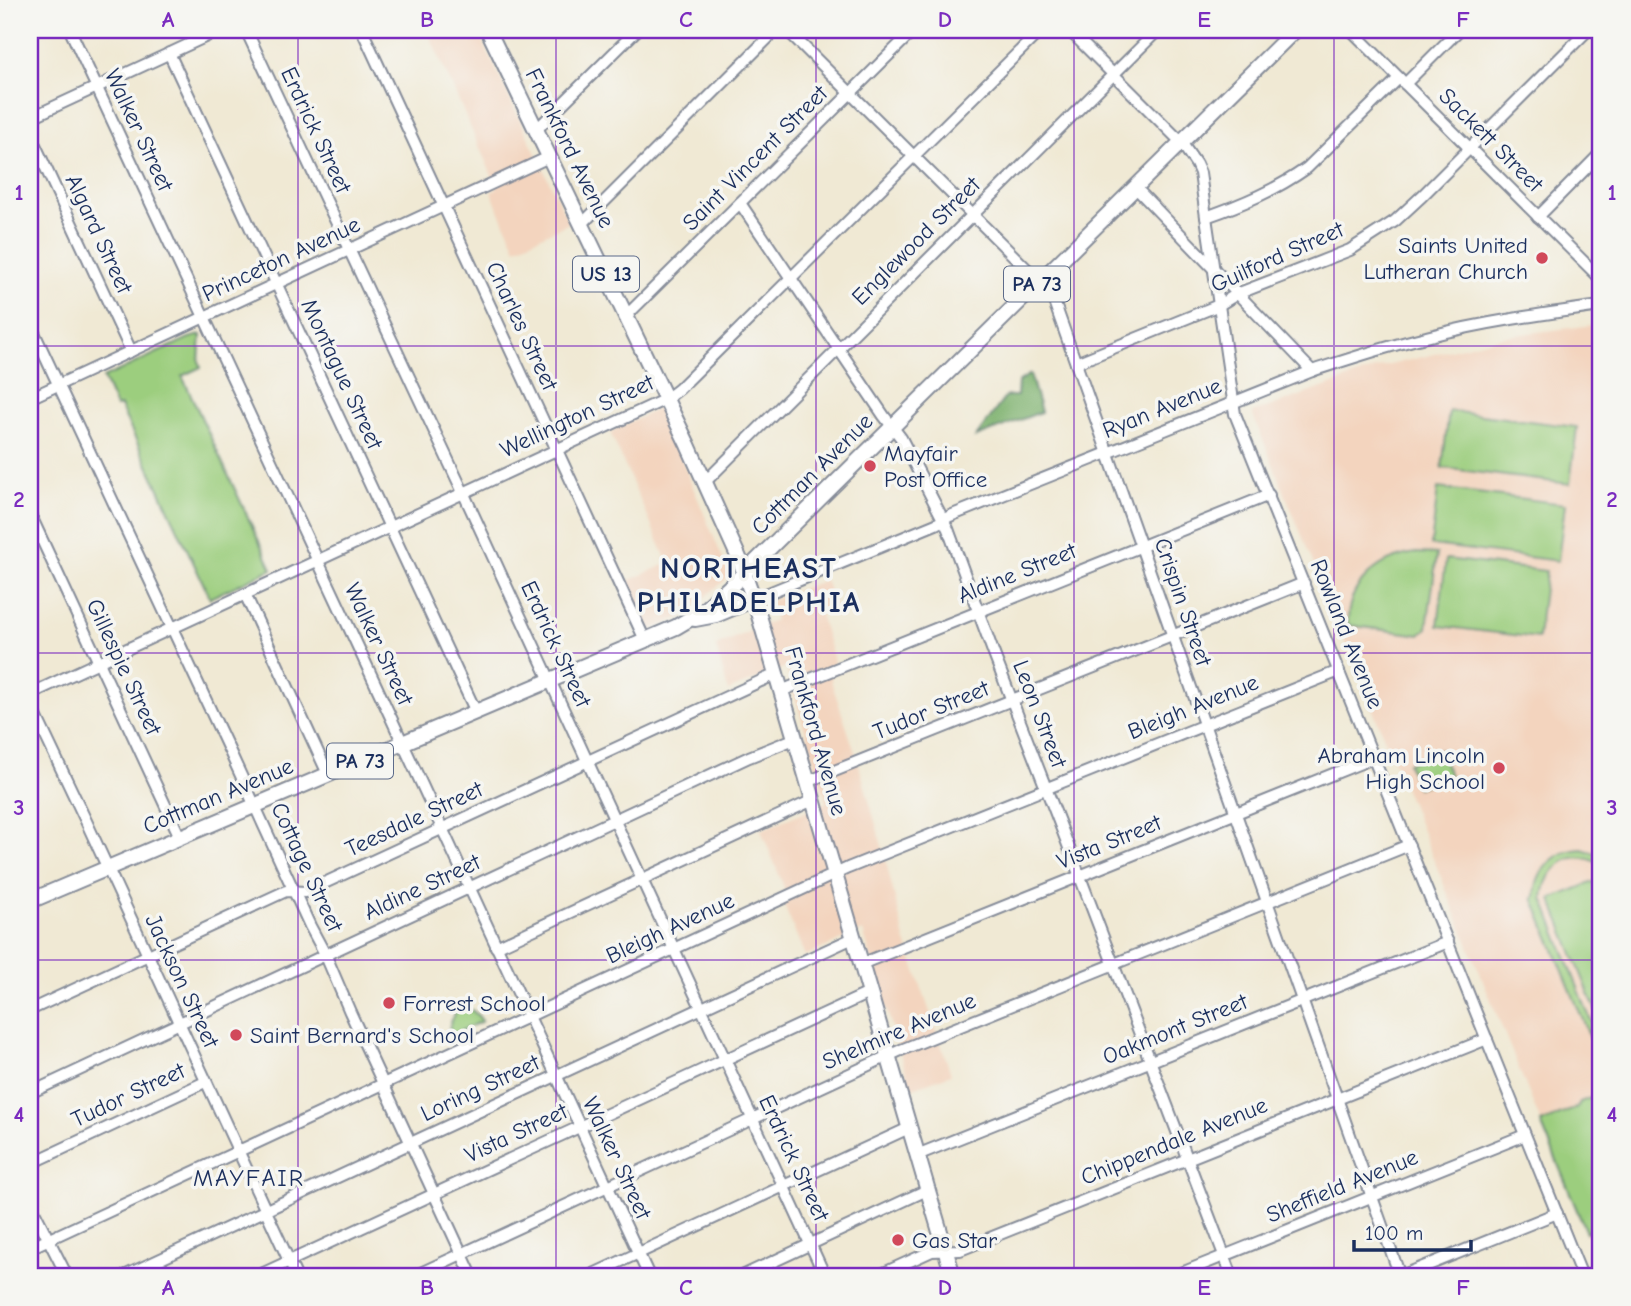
<svg xmlns="http://www.w3.org/2000/svg" width="1631" height="1306" viewBox="0 0 1631 1306" font-family="'Comic Neue',sans-serif">
	<style>
		.built { fill: #f3d4be }
		.green { fill: #9cce7e; stroke: #5c7e6e; stroke-width: 2 }
		.forest { fill: #7db16d; stroke: #4c7066; stroke-width: 2 }
		.lines { fill: none; stroke-linecap: round; stroke-linejoin: round }
		.minor-casing { stroke: #868c99; stroke-width: 14 }
		.major-casing { stroke: #868c99; stroke-width: 18 }
		.minor { stroke: #fff; stroke-width: 10 }
		.major { stroke: #fff; stroke-width: 14 }
		.grid { fill: none; stroke: #7b2cbf; stroke-width: 2; stroke-opacity: 0.55 }
		.poi-dot { fill: #d1495b; stroke: #f6f6f2; stroke-width: 2.5 }
		.labels { text-anchor: middle; dominant-baseline: central; stroke-width: 7; stroke-linejoin: round; paint-order: stroke }
		.shield { fill: #f6f6f2; stroke: #5d6b8a; stroke-width: 2 }
		.shield-label { font-size: 21px; font-weight: bold; fill: #1b2f5e }
		.street-label { font-size: 23px; fill: #1b2f5e; stroke: #f6f6f2 }
		.poi-label { font-size: 23px; fill: #1b2f5e; stroke: #f6f6f2; text-anchor: start }
		.neighbourhood-label { font-size: 24px; letter-spacing: 2px; fill: #1b2f5e; stroke: #f6f6f2 }
		.district-label { font-size: 30px; font-weight: bold; letter-spacing: 2px; fill: #1b2f5e; stroke: #f6f6f2 }
		.neatline { fill: none; stroke: #7b2cbf; stroke-width: 2.5 }
		.grid-label { font-size: 23px; text-anchor: middle; font-weight: bold; fill: #7b2cbf }
	</style>
	<rect width="100%" height="100%" fill="#f6f6f2"/>
	<filter id="ink" filterUnits="userSpaceOnUse"><feTurbulence type="fractalNoise" baseFrequency=".0143" numOctaves="2"/><feDisplacementMap in="SourceGraphic" scale="14" xChannelSelector="R" yChannelSelector="G"/><feConvolveMatrix kernelMatrix="1 2 1 2 8 2 1 2 1" color-interpolation-filters="sRGB"/></filter>
	<filter id="wash" filterUnits="userSpaceOnUse"><feTurbulence type="fractalNoise" baseFrequency=".00686" numOctaves="4" result="noise"/><feDisplacementMap in="SourceGraphic" scale="28" xChannelSelector="R" yChannelSelector="G"/><feGaussianBlur stdDeviation="1.57" result="paint"/><feColorMatrix in="noise" values="0 0 0 0 0 0 0 0 0 0 0 0 0 0 0 0 0 1.4 0 .05"/><feComposite in="paint" operator="in"/></filter>
	<g filter="url(#wash)">
		<rect width="100%" height="100%" fill="#f0e9d4"/>
		<!-- built -->
		<g class="built">
			<path d="M 427,30 L 477,30 L 569,223 L 516,248 L 491,192 L 497,189 L 490,171 Z"/>
			<path d="M 1601,324 L 1601,1268 L 1600,1268 L 1252,413 L 1378,368 L 1507,336 Z"/>
			<path d="M 660,408 L 730,576 L 681,617 L 648,631 L 628,581 L 668,563 L 610,432 Z"/>
			<path d="M 825,580 L 836,609 L 820,614 L 834,661 L 831,681 L 856,755 L 882,846 L 905,939 L 951,1074 L 911,1089 L 863,931 L 805,956 L 785,908 L 784,887 L 761,830 L 827,802 L 786,667 L 728,691 L 716,646 L 775,620 L 770,601 Z"/>
		</g>
		<!-- green -->
		<g class="green">
			<path d="M 201,335 L 199,361 L 201,367 L 182,376 L 272,569 L 210,598 L 120,406 L 116,407 L 103,378 L 189,338 Z"/>
			<path d="M 1449,411 L 1577,427 L 1570,484 L 1442,468 Z"/>
			<path d="M 1438,488 L 1565,504 L 1558,561 L 1431,545 Z"/>
			<path d="M 1416,553 L 1437,554 L 1427,628 L 1420,635 L 1348,625 C 1346,584 1379,558 1416,553 Z"/>
			<path d="M 1446,559 L 1546,571 L 1538,638 L 1438,626 Z"/>
			<path d="M 1440,750 L 1450,776 L 1417,788 L 1408,763 Z"/>
			<path d="M 1582,849 L 1601,855 L 1601,865 C 1571,846 1546,867 1543,898 L 1590,1018 L 1593,1024 L 1601,1032 L 1601,1040 L 1596,1038 L 1591,1040 L 1533,898 L 1535,897 C 1535,870 1555,850 1582,849 Z"/>
			<path d="M 1601,879 L 1601,1017 L 1599,1018 L 1551,899 Z"/>
			<path d="M 459,1007 C 470,1007 476,1012 482,1021 L 450,1036 C 448,1024 452,1016 459,1007 Z"/>
			<path d="M 1601,1094 L 1601,1224 L 1586,1232 L 1541,1123 L 1578,1107 L 1580,1102 Z"/>
		</g>
		<!-- forest -->
		<path class="forest" d="M 1030,374 L 1041,412 L 976,437 L 1006,396 L 1017,396 L 1018,382 Z"/>
	</g>
	<g filter="url(#ink)">
		<g class="lines">
			<defs>
				<g id="minor">
					<path d="M 70,30 L 380,694 L 649,1276"/>
					<path d="M 246,30 L 463,492 L 825,1276"/>
					<path d="M 362,30 L 645,640"/>
					<path d="M 787,30 L 1051,293 L 1400,1276"/>
					<path d="M 1069,30 L 1181,142 L 1196,164 L 1200,173 L 1206,217 L 1235,414 L 1582,1276"/>
					<path d="M 1351,30 L 1601,279"/>
					<path d="M 169,53 L 476,712"/>
					<path d="M 1405,84 L 1459,30"/>
					<path d="M 30,118 L 220,30"/>
					<path d="M 536,130 L 637,30"/>
					<path d="M 30,134 L 131,351"/>
					<path d="M 1135,187 L 1312,371"/>
					<path d="M 740,203 L 884,416 L 901,438 L 948,529 L 995,657 L 1063,832 L 1232,1276"/>
					<path d="M 1206,217 C 1243,204 1276,190 1307,168 L 1399,78"/>
					<path d="M 1538,217 L 1601,153"/>
					<path d="M 582,224 L 776,30"/>
					<path d="M 626,316 L 914,30"/>
					<path d="M 30,324 L 231,754 L 310,926 L 326,956 L 350,1012 L 472,1276"/>
					<path d="M 1076,363 L 1219,305 L 1237,294 L 1350,250 L 1395,221 L 1422,196 L 1588,30"/>
					<path d="M 30,398 L 549,157"/>
					<path d="M 705,482 L 1158,30"/>
					<path d="M 30,514 L 180,837"/>
					<path d="M 245,594 L 328,774"/>
					<path d="M 754,599 L 936,524 L 950,516 L 1312,371 C 1349,359 1387,346 1426,337 C 1483,322 1542,314 1601,306"/>
					<path d="M 781,691 L 1269,495"/>
					<path d="M 30,694 L 666,399 L 679,389 L 1041,30"/>
					<path d="M 30,703 L 86,821 L 296,1276"/>
					<path d="M 807,782 L 1304,583"/>
					<path d="M 496,947 L 813,800"/>
					<path d="M 861,964 L 1373,758"/>
					<path d="M 30,1010 L 286,891 L 305,892 L 776,674"/>
					<path d="M 30,1093 L 749,757 L 794,739"/>
					<path d="M 917,1155 L 1448,942"/>
					<path d="M 30,1164 L 205,1082"/>
					<path d="M 30,1203 L 67,1276"/>
					<path d="M 30,1248 L 848,868 L 1339,671"/>
					<path d="M 124,1276 L 853,938"/>
					<path d="M 257,1276 L 869,993"/>
					<path d="M 414,1276 L 901,1050 L 1409,845"/>
					<path d="M 589,1276 L 909,1128"/>
					<path d="M 742,1276 L 927,1190"/>
					<path d="M 877,1276 L 932,1251 L 960,1250 L 1487,1039"/>
					<path d="M 1174,1276 L 1525,1135"/>
					<path d="M 1401,1276 L 1557,1213"/>
				</g>
				<g id="major">
					<path d="M 488,30 L 688,445 L 739,558 L 757,609 L 953,1276"/>
					<path d="M 695,619 L 716,615 L 754,599"/>
					<path d="M 30,901 L 676,627 L 703,611 L 732,585 L 1295,30"/>
				</g>
			</defs>
			<!-- minor casing -->
			<use href="#minor" class="minor-casing"/>
			<!-- major casing -->
			<use href="#major" class="major-casing"/>
			<!-- minor -->
			<use href="#minor" class="minor"/>
			<!-- major -->
			<use href="#major" class="major"/>
		</g>
	</g>
	<!-- grid -->
	<path class="grid" d="M 298,30 L 298,1276M 556,30 L 556,1276M 816,30 L 816,1276M 1074,30 L 1074,1276M 1334,30 L 1334,1276M 30,346 L 1601,346M 30,653 L 1601,653M 30,960 L 1601,960"/>
	<!-- markers -->
	<g class="poi-dot">
		<circle cx="1542" cy="258" r="7"/>
		<circle cx="870" cy="466" r="7"/>
		<circle cx="1499" cy="768" r="7"/>
		<circle cx="389" cy="1003" r="7"/>
		<circle cx="236" cy="1035" r="7"/>
		<circle cx="898" cy="1240" r="7"/>
	</g>
	<g class="labels">
		<!-- shield labels -->
		<g class="shield">
			<rect x="573" y="256.5" width="66" height="35" rx="5"/>
			<rect x="1004" y="266.5" width="66" height="35" rx="5"/>
			<rect x="327" y="743.5" width="66" height="35" rx="5"/>
		</g>
		<g class="shield-label">
			<text x="606" y="274">US 13</text>
			<text x="1037" y="284">PA 73</text>
			<text x="360" y="761">PA 73</text>
		</g>
		<!-- street labels -->
		<g class="street-label">
			<text transform="translate(139 130) rotate(65)">Walker Street</text>
			<text transform="translate(316 130) rotate(65)">Erdrick Street</text>
			<text transform="translate(1491 140) rotate(45)">Sackett Street</text>
			<text transform="translate(570 148) rotate(64)">Frankford Avenue</text>
			<text transform="translate(755 158) rotate(-45)">Saint Vincent Street</text>
			<text transform="translate(99 234) rotate(65)">Algard Street</text>
			<text transform="translate(916 241) rotate(-45)">Englewood Street</text>
			<text transform="translate(1277 257) rotate(-24)">Guilford Street</text>
			<text transform="translate(281 259) rotate(-25)">Princeton Avenue</text>
			<text transform="translate(522 326) rotate(65)">Charles Street</text>
			<text transform="translate(342 374) rotate(65)">Montague Street</text>
			<text transform="translate(1162 408) rotate(-22)">Ryan Avenue</text>
			<text transform="translate(577 416) rotate(-25)">Wellington Street</text>
			<text transform="translate(812 474) rotate(-45)">Cottman Avenue</text>
			<text transform="translate(1017 573) rotate(-22)">Aldine Street</text>
			<text transform="translate(1183 602) rotate(71)">Crispin Street</text>
			<text transform="translate(1347 634) rotate(68)">Rowland Avenue</text>
			<text transform="translate(379 644) rotate(65)">Walker Street</text>
			<text transform="translate(556 644) rotate(65)">Erdrick Street</text>
			<text transform="translate(124 667) rotate(65)">Gillespie Street</text>
			<text transform="translate(1193 707) rotate(-22)">Bleigh Avenue</text>
			<text transform="translate(931 710) rotate(-22)">Tudor Street</text>
			<text transform="translate(1040 714) rotate(69)">Leon Street</text>
			<text transform="translate(816 731) rotate(74)">Frankford Avenue</text>
			<text transform="translate(218 796) rotate(-23)">Cottman Avenue</text>
			<text transform="translate(414 819) rotate(-25)">Teesdale Street</text>
			<text transform="translate(1109 842) rotate(-22)">Vista Street</text>
			<text transform="translate(307 867) rotate(65)">Cottage Street</text>
			<text transform="translate(422 887) rotate(-25)">Aldine Street</text>
			<text transform="translate(670 928) rotate(-25)">Bleigh Avenue</text>
			<text transform="translate(182 981) rotate(65)">Jackson Street</text>
			<text transform="translate(1175 1029) rotate(-22)">Oakmont Street</text>
			<text transform="translate(899 1031) rotate(-23)">Shelmire Avenue</text>
			<text transform="translate(480 1088) rotate(-25)">Loring Street</text>
			<text transform="translate(128 1095) rotate(-25)">Tudor Street</text>
			<text transform="translate(516 1133) rotate(-25)">Vista Street</text>
			<text transform="translate(1174 1141) rotate(-22)">Chippendale Avenue</text>
			<text transform="translate(617 1158) rotate(65)">Walker Street</text>
			<text transform="translate(794 1158) rotate(65)">Erdrick Street</text>
			<text transform="translate(1342 1186) rotate(-22)">Sheffield Avenue</text>
		</g>
		<!-- poi labels -->
		<g class="poi-label">
			<text x="1528" y="245" text-anchor="end">Saints United<tspan x="1528" dy="26">Lutheran Church</tspan></text>
			<text x="884" y="453">Mayfair<tspan x="884" dy="26">Post Office</tspan></text>
			<text x="1485" y="755" text-anchor="end">Abraham Lincoln<tspan x="1485" dy="26">High School</tspan></text>
			<text x="403" y="1003">Forrest School</text>
			<text x="250" y="1035">Saint Bernard's School</text>
			<text x="912" y="1240">Gas Star</text>
		</g>
		<!-- neighbourhood labels -->
		<g class="neighbourhood-label">
			<text x="249" y="1178">MAYFAIR</text>
		</g>
		<!-- district labels -->
		<g class="district-label">
			<text x="749" y="568">NORTHEAST<tspan x="749" dy="34">PHILADELPHIA</tspan></text>
		</g>
	</g>
	<!-- margin -->
	<rect width="1631" height="1306" fill="none" stroke="#f6f6f2" stroke-width="77"/>
	<!-- scale -->
	<path d="M1354 1240v10h117v-10" fill="none" stroke="#1b2f5e" stroke-width="3.5"/>
	<text x="1365" y="1240" font-size="21" fill="#1b2f5e" stroke="#f6f6f2" stroke-width="5" paint-order="stroke">100 m</text>
	<rect x="38" y="38" width="1554" height="1230" class="neatline"/>
	<g class="grid-label">
		<text x="168" y="27">A</text>
		<text x="427" y="27">B</text>
		<text x="686" y="27">C</text>
		<text x="945" y="27">D</text>
		<text x="1204" y="27">E</text>
		<text x="1463" y="27">F</text>
		<text x="19" y="200">1</text>
		<text x="1612" y="200">1</text>
		<text x="19" y="507">2</text>
		<text x="1612" y="507">2</text>
		<text x="19" y="815">3</text>
		<text x="1612" y="815">3</text>
		<text x="19" y="1122">4</text>
		<text x="1612" y="1122">4</text>
		<text x="168" y="1295">A</text>
		<text x="427" y="1295">B</text>
		<text x="686" y="1295">C</text>
		<text x="945" y="1295">D</text>
		<text x="1204" y="1295">E</text>
		<text x="1463" y="1295">F</text>
	</g>
</svg>
